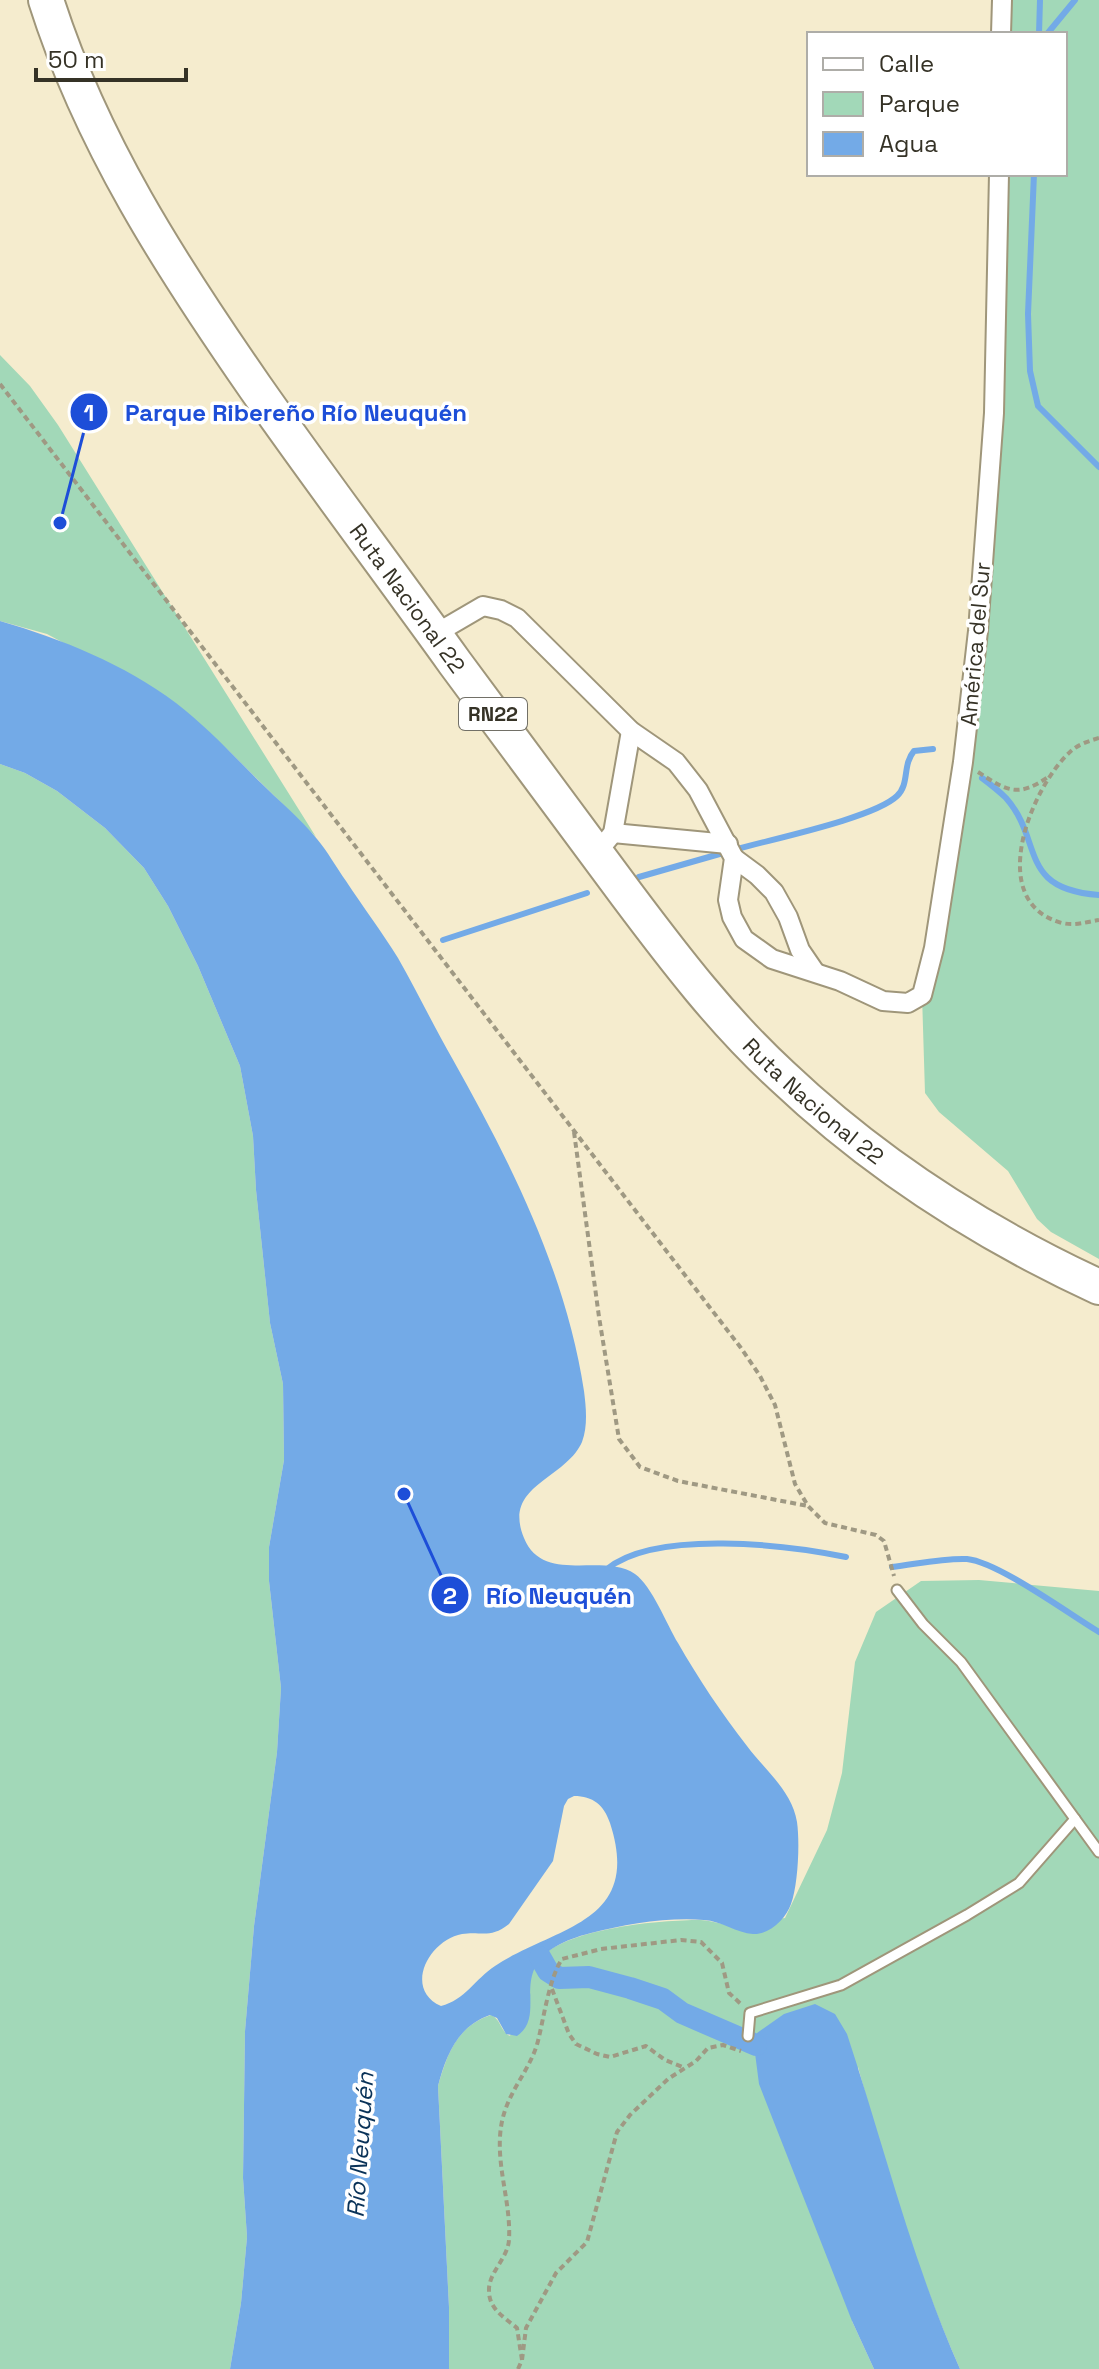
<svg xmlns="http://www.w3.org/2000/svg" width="1099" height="2369" viewBox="0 0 1099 2369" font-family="'Space Grotesk',sans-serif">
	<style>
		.green { fill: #a2d8b8 }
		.water { fill: #73aae7; fill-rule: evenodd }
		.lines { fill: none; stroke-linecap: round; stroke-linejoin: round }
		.stream { stroke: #73aae7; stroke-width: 6 }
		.canal { stroke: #73aae7; stroke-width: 22 }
		.lane-casing { stroke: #9f967a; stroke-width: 13 }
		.street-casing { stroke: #9f967a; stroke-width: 22 }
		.highway-casing { stroke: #9f967a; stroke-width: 38 }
		.path { stroke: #9f9983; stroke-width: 4; stroke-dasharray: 6 4; stroke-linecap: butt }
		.lane { stroke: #fff; stroke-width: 9 }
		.street { stroke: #fff; stroke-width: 18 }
		.highway { stroke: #fff; stroke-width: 34 }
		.labels { text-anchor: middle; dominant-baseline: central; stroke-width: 7; stroke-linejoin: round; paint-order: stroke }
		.shield { fill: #fff; stroke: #727067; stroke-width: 2 }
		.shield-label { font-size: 20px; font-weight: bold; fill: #353226 }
		.street-label { font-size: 22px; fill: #353226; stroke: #fff }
		.water-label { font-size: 24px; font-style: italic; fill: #093258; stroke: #fff }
		.leader { fill: none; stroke: #1d4ed8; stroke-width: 3 }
		.callout-dot { fill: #1d4ed8; stroke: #fff; stroke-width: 3 }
		.mark-label { font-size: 24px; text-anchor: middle; font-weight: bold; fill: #fff }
		.callout-label { font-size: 24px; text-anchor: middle; font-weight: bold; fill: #1d4ed8; stroke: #fff; stroke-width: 7; stroke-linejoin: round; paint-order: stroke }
	</style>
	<rect width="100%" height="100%" fill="#f5ecce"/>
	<!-- green -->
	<g class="green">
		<path d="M 1002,0 L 1099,0 L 1099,1259 L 1051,1232 L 1037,1219 L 1008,1171 L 939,1112 L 925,1093 L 922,995 L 967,733 L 999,174 L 1065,174 L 1065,34 L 1001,34 Z"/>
		<path d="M 0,355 L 30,386 L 58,425 L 316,837 L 229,751 L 175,703 L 47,634 L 0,621 Z"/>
		<path d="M 0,764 L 25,773 L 57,791 L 105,828 L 144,868 L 168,906 L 198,966 L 240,1066 L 253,1136 L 256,1190 L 270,1323 L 283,1384 L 284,1460 L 269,1547 L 269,1581 L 281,1688 L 277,1752 L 254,1926 L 245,2031 L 243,2178 L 247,2237 L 241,2303 L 230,2369 L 0,2369 Z"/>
		<path d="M 979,1580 L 1099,1591 L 1099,2369 L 960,2369 C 917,2272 886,2169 858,2067 L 852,2321 L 874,2369 L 449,2369 L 449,2307 L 438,2086 C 447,2054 457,2026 491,2015 C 501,2019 500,2031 510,2036 C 516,2019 530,1967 541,1957 C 571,1928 659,1920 700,1920 C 710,1920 720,1925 730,1924 C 748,1924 767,1920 785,1918 L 827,1830 L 842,1773 L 855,1662 L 876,1612 L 921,1581 Z"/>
	</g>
	<!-- water -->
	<g class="water">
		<path d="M 0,621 C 62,639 124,664 176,703 C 206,726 232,754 259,781 C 278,800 300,818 317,839 C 328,852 336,867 346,881 C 363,907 382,932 398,958 C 417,991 433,1025 452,1058 C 510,1161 566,1272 584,1391 C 586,1407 588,1426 582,1442 C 565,1480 502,1485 524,1538 C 543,1585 603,1552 635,1574 C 652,1586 667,1625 678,1643 C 698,1678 722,1714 747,1746 C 765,1770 792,1791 797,1822 C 800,1843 798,1885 791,1904 C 786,1919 769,1935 753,1934 C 737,1933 721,1921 704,1920 C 668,1917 626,1924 591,1933 C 493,1958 553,2011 517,2036 L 506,2034 L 497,2018 L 490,2015 C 458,2026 446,2055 438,2086 L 449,2307 L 449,2369 L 230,2369 L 241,2303 L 247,2237 L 243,2178 L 245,2031 L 254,1926 L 277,1752 L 281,1688 L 269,1581 L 269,1547 L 284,1460 L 283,1384 L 270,1323 L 256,1190 L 253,1136 L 240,1066 L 198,966 L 168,906 L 144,868 L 105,828 L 57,791 L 25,773 L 0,764 ZM 574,1796 C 593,1796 604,1805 610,1823 C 643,1924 556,1926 495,1966 C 475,1979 465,2000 441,2006 C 403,1989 429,1940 462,1934 C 482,1931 490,1939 509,1924 L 553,1861 L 564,1806 L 568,1799 Z"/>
		<path d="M 815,2004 L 835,2014 L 847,2034 C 884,2146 912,2261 960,2369 L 874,2369 L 852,2321 L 759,2084 L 755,2053 L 757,2033 L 784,2014 Z"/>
	</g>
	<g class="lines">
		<!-- stream -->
		<g class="stream">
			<path d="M 1039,34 L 1040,0"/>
			<path d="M 1047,34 L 1075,0"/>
			<path d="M 1034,174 L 1028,314 L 1030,371 L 1038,406 L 1099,467"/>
			<path d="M 982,778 C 990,784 999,791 1006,798 C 1044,841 1017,889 1099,895"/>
			<path d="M 737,849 C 772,839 874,818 897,796 C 910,784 902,765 914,751 L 933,749"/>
			<path d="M 639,877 L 723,853"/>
			<path d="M 443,940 L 587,893"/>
			<path d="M 892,1567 C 917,1564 942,1558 967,1559 C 998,1562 1069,1614 1099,1632"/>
			<path d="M 607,1569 C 656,1529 788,1545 846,1557"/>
		</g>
		<!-- canal -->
		<path class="canal" d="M 540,1957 L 548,1971 L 559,1978 L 589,1977 L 630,1988 L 663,1999 L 682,2013 L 756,2045"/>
		<defs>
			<g id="lane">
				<path d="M 897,1590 L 923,1624 L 961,1662 L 1099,1852"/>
				<path d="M 748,2036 L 750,2013 L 841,1985 L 967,1915 L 1019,1883 L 1075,1819"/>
			</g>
			<g id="street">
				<path d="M 1001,34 L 1002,0"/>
				<path d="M 435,634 L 483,606 L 501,610 L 517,618 L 631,731 L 676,762 L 698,790 L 734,858 L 728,900 L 732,917 L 744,939 L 772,959 L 840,981 L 883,1001 L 908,1003 L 922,995 L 934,948 L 963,762 L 978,631 L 994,413 L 999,174"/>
				<path d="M 613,833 L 728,844"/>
				<path d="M 595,855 L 613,833 L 631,731"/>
				<path d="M 734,858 L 757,875 L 774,892 L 788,917 L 800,950 L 815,972"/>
			</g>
			<g id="highway">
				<path id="s1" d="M 46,0 C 91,142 171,266 255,387 C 320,480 389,571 455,663 C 512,741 570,818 627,895 C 675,959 723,1022 782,1076 C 876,1165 982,1233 1099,1287"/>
			</g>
		</defs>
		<!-- lane casing -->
		<use href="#lane" class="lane-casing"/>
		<!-- street casing -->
		<use href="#street" class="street-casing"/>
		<!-- highway casing -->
		<use href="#highway" class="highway-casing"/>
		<!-- path -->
		<g class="path">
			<path d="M 0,384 L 741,1348 L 760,1376 L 775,1405 L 795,1484 L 808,1506 L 825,1523 L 876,1535 L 884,1541 L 894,1576"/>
			<path d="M 1099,738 C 1089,741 1079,744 1071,751 C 1031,787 984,902 1062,923 C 1075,926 1086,922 1099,920"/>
			<path d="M 978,772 C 1007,791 1018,798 1048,777"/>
			<path d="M 574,1132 L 599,1317 L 619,1439 L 640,1467 L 678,1481 L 808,1506"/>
			<path d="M 552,1989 L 569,2034 L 576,2044 L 597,2054 L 610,2057 L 646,2046 L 665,2060 L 685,2068"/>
			<path d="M 522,2360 L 517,2328 C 504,2317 489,2309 489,2291 C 488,2273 508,2258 509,2240 C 511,2205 498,2172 500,2137 C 502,2095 529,2075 538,2041 C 544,2017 549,1979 562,1959 L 601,1949 L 681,1940 L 701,1942 L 722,1963 L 729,1993 L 742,2005"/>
			<path d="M 518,2369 L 522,2360 L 526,2328 L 556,2273 L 587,2242 L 617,2132 L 630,2115 L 668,2079 L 696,2061 L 708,2048 L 723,2045 L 741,2051"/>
		</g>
		<!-- lane -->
		<use href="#lane" class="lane"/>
		<!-- street -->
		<use href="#street" class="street"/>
		<!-- highway -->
		<use href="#highway" class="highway"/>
	</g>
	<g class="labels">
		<!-- shield labels -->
		<rect class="shield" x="459" y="698" width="68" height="32" rx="6"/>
		<g class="shield-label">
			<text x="493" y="714">RN22</text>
		</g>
		<!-- street labels -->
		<g class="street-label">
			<text stroke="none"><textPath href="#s1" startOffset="702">Ruta Nacional 22</textPath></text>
			<text transform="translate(975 644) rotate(-85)">América del Sur</text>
			<text stroke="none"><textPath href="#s1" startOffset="1350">Ruta Nacional 22</textPath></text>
		</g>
		<!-- water labels -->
		<g class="water-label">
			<text transform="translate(360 2145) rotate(-86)">Río Neuquén</text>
		</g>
	</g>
	<!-- callouts -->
	<path class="leader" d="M60 523L89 412M404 1494L450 1595"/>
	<g class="callout-dot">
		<circle cx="60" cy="523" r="8"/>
		<circle cx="404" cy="1494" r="8"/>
		<circle cx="89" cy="412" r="20"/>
		<circle cx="450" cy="1595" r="20"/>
	</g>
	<g class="mark-label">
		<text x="89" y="421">1</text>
		<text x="450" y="1604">2</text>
	</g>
	<g class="callout-label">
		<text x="296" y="421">Parque Ribereño Río Neuquén</text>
		<text x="559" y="1604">Río Neuquén</text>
	</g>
	<!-- legend -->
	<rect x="807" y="32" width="260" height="144" fill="#ffffff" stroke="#aeada8" stroke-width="2"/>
	<rect x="823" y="58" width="40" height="12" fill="#ffffff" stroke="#aeada8" stroke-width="2"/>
	<text x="879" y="72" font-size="24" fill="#353226">Calle</text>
	<rect x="823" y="92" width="40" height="24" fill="#a2d8b8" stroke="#aeada8" stroke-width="2"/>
	<text x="879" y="112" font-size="24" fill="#353226">Parque</text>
	<rect x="823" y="132" width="40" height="24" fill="#73aae7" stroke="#aeada8" stroke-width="2"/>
	<text x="879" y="152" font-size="24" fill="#353226">Agua</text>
	<!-- scale -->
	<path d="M36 68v12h150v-12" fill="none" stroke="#353226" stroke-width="4"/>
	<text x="48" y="68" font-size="24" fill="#353226" stroke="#ffffff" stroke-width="6" paint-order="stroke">50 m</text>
</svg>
